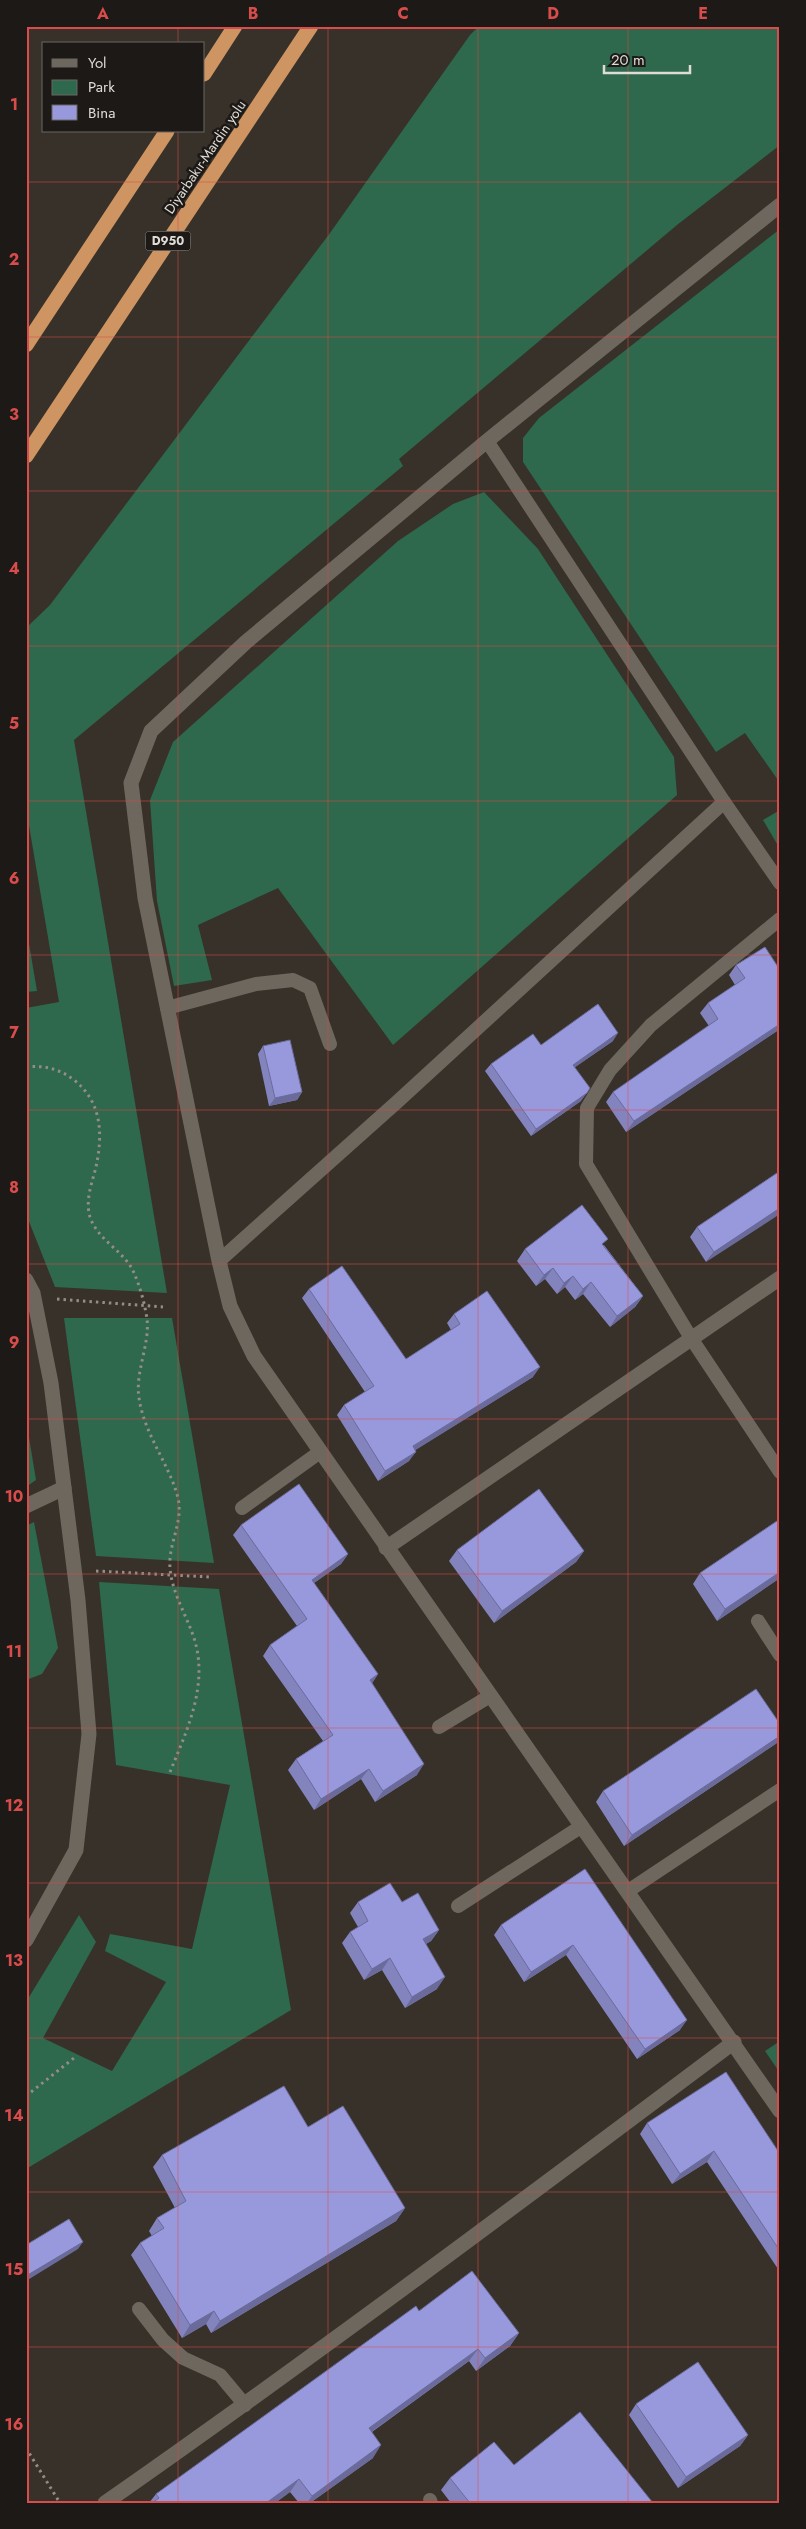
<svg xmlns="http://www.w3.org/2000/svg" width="806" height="2529" viewBox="0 0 806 2529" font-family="Jost,sans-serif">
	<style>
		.green { fill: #2e684d }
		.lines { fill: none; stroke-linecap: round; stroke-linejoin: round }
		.path { stroke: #928d86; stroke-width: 3; stroke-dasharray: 2.5 4; stroke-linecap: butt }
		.lane { stroke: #6e675e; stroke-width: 14 }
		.street { stroke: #6e675e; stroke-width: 15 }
		.highway { stroke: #ce9461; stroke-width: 15 }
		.wall { fill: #8384be }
		.shaded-wall { fill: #6a6b9b }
		.building { fill: #9899dd; stroke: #6a6b9b }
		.grid { fill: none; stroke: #d84c4b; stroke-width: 1; stroke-opacity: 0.55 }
		.labels { text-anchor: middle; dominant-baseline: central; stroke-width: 5; stroke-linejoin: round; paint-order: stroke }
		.shield { fill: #1c1916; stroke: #a4a19c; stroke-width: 1 }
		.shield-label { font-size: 12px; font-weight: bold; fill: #dfdbd6 }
		.street-label { font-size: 14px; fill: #dfdbd6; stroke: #1c1916 }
		.neatline { fill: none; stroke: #d84c4b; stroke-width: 2 }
		.grid-label { font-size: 16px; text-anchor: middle; font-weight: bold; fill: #d84c4b }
	</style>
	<rect width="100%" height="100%" fill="#373129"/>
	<!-- green -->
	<g class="green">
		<path d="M 479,26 L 780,26 L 780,145 L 677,225 L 399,459 L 403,466 L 74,740 L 167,1293 L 55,1287 L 26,1214 L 26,1008 L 59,1002 L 26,808 L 26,628 L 50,605 L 330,233 L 470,35 Z"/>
		<path d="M 780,229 L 780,783 L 745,733 L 716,752 L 523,462 L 523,438 L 539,418 Z"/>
		<path d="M 484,492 L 538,549 L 674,757 L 677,795 L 393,1045 L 278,888 L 198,925 L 212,980 L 174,986 L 157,901 L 150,800 L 173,742 L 398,541 L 453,504 Z"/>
		<path d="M 780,810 L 780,849 L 763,820 Z"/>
		<path d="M 26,926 L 37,991 L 26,992 Z"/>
		<path d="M 64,1318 L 172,1318 L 214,1563 L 96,1556 Z"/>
		<path d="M 26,1419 L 36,1480 L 26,1487 Z"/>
		<path d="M 34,1522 L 58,1648 L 42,1674 L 26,1680 L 26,1526 Z"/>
		<path d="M 99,1582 L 219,1589 L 291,2010 L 26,2169 L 26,2002 L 79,1915 L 96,1942 L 43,2038 L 112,2071 L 166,1982 L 105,1951 L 110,1934 L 192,1949 L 230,1785 L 116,1765 Z"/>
		<path d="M 780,2041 L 780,2073 L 765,2051 Z"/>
	</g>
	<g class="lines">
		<!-- path -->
		<g class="path">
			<path d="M 26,1067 C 44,1065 60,1069 74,1080 C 102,1102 103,1134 96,1167 C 92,1183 85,1200 90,1217 C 98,1241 125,1251 134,1273 C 140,1286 145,1305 147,1319 C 150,1345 135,1371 139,1398 C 144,1433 167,1461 177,1494 C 185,1521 168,1542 170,1568 C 172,1593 186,1614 194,1638 C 209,1685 187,1730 170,1772"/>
			<path d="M 57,1299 L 163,1307"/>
			<path d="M 96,1571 L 210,1577"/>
			<path d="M 26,2096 L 74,2058"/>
			<path d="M 26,2448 L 60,2503"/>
		</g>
		<!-- lane -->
		<g class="lane">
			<path d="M 487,441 L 724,802 L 780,883"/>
			<path d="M 780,919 L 651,1025 L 610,1070 L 587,1108 L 586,1164 L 691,1338 L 780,1472"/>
			<path d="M 167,1008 L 256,984 L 293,980 L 310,988 L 330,1044"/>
			<path d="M 219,1261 L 397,1102 L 724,802"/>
			<path d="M 242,1508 L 320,1452"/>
			<path d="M 758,1621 L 780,1655"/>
			<path d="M 439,1727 L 490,1696"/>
			<path d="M 628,1891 L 780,1790"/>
			<path d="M 458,1906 L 582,1826"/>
			<path d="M 139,2309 L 163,2340 L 183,2358 L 220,2375 L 245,2405"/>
			<path d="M 430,2500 L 431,2503"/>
		</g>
		<!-- street -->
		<g class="street">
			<path d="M 780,205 L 487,441 L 246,642 L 151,731 L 131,783 L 145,898 L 219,1261 L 230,1306 L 254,1356 L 780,2111"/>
			<path d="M 26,1280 L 33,1293 L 51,1383 L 78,1600 L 89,1734 L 76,1850 L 26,1940"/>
			<path d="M 26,1506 L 64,1488"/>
			<path d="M 386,1548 L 780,1278"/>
			<path d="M 105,2503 C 318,2354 526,2198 734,2042"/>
		</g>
		<!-- highway -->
		<g class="highway">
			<path d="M 204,74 L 235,26"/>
			<path d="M 26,345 L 167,131"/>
			<path d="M 26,456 L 311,26"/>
		</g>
	</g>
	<!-- wall -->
	<g class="wall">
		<path d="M 736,965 L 780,970 L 780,1029 L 626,1132 L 606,1102 L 613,1092 L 709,1026 L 700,1013 L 708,1003 L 735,985 L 729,975 Z"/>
		<path d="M 613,1041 L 575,1067 L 581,1101 L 531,1136 L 485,1071 L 491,1064 L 541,1045 Z"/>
		<path d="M 263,1046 L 302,1092 L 297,1100 L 269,1106 L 258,1054 Z"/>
		<path d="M 780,1171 L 706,1262 L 690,1237 L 697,1227 Z"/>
		<path d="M 604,1245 L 643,1296 L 635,1307 L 610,1327 L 583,1294 L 575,1300 L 565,1287 L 557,1294 L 545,1279 L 536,1286 L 517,1261 L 525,1249 Z"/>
		<path d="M 309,1289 L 406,1359 L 451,1330 L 447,1323 L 454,1314 L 533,1377 L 415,1450 L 409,1461 L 378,1481 L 337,1415 L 344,1405 L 365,1392 L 302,1298 Z"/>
		<path d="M 780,1519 L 780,1578 L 717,1621 L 693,1584 L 700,1573 Z"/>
		<path d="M 241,1525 L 348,1554 L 341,1564 L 314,1583 L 378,1674 L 372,1683 L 417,1775 L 375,1802 L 361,1779 L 314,1810 L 288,1770 L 296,1759 L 323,1741 L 263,1656 L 270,1645 L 297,1626 L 233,1535 Z"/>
		<path d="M 457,1550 L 584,1551 L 576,1562 L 494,1623 L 449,1561 Z"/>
		<path d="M 777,1743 L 624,1846 L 596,1802 L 603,1791 Z"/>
		<path d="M 585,1869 L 680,2030 L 637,2059 L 566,1955 L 524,1982 L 494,1935 L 501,1925 Z"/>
		<path d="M 358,1902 L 402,1902 L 439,1930 L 431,1941 L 426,1944 L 437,1989 L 405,2008 L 382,1970 L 364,1980 L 342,1943 L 350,1932 L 358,1927 L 350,1913 Z"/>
		<path d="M 647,2123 L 780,2154 L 780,2272 L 707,2162 L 672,2184 L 640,2134 Z"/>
		<path d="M 308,2127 L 405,2208 L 396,2221 L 211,2333 L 206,2324 L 182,2338 L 131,2255 L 140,2243 L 152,2236 L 149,2231 L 157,2218 L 175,2208 L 153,2167 L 162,2155 Z"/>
		<path d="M 419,2311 L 519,2333 L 510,2346 L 476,2371 L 469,2361 L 372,2432 L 373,2458 L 310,2503 L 299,2503 L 290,2492 L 275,2503 L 149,2503 L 156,2494 Z"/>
		<path d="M 636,2404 L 748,2435 L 740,2446 L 678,2488 L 629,2415 Z"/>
		<path d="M 450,2478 L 653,2503 L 451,2503 L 441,2490 Z"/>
	</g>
	<!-- shaded-wall -->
	<g class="shaded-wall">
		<path d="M 780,1024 L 780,1029 L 626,1132 L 634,1121 Z"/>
		<path d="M 618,1033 L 613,1041 L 568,1072 L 573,1065 Z"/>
		<path d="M 302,1092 L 297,1100 L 269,1106 L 275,1098 Z"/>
		<path d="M 587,1093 L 581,1101 L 531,1136 L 536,1129 Z"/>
		<path d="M 780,1208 L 780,1214 L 706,1262 L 714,1252 Z"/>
		<path d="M 553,1268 L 545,1279 L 536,1286 L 544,1275 Z"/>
		<path d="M 573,1276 L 565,1287 L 557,1294 L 564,1283 Z"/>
		<path d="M 591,1282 L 583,1294 L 575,1300 L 583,1289 Z"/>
		<path d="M 643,1296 L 635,1307 L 610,1327 L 617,1316 Z"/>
		<path d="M 540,1367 L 533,1377 L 406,1456 L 413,1446 Z"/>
		<path d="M 416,1452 L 409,1461 L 378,1481 L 385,1471 Z"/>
		<path d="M 584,1551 L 576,1562 L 494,1623 L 502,1611 Z"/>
		<path d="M 348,1554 L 341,1564 L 304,1590 L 312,1580 Z"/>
		<path d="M 780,1572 L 780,1578 L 717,1621 L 725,1609 Z"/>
		<path d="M 378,1674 L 371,1685 L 370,1680 Z"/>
		<path d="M 780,1736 L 780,1740 L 777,1743 L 624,1846 L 632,1835 Z"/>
		<path d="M 424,1764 L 417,1775 L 375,1802 L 383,1791 Z"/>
		<path d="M 369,1769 L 361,1779 L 314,1810 L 321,1799 Z"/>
		<path d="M 439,1930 L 431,1941 L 415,1950 L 423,1939 Z"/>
		<path d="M 573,1945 L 566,1955 L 524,1982 L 531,1972 Z"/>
		<path d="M 390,1958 L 382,1970 L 364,1980 L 372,1969 Z"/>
		<path d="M 445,1977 L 437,1989 L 405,2008 L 412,1997 Z"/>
		<path d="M 687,2020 L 680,2030 L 637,2059 L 645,2049 Z"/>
		<path d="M 714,2151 L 707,2162 L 672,2184 L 680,2174 Z"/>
		<path d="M 405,2208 L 396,2221 L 211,2333 L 220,2321 Z"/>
		<path d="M 83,2242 L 78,2249 L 26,2281 L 26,2276 Z"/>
		<path d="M 214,2311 L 206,2324 L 182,2338 L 190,2325 Z"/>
		<path d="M 519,2333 L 510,2346 L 476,2371 L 485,2358 Z"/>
		<path d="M 478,2349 L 469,2361 L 360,2440 L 369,2428 Z"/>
		<path d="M 748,2435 L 740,2446 L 678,2488 L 686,2477 Z"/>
		<path d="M 381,2445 L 373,2458 L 310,2503 L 307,2503 L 312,2496 Z"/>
		<path d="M 299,2479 L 290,2492 L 275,2503 L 266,2503 Z"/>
	</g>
	<!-- building -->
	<g class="building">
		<path d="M 765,947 L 780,970 L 780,1024 L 634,1121 L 613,1092 L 718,1019 L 708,1003 L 745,978 L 736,965 Z"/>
		<path d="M 598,1004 L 618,1033 L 573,1065 L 590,1088 L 587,1093 L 536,1129 L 491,1064 L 533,1034 L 541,1045 Z"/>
		<path d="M 290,1040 L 302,1092 L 275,1098 L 263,1046 Z"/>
		<path d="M 780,1171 L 780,1208 L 714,1252 L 697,1227 Z"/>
		<path d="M 582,1205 L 608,1239 L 602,1244 L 643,1296 L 617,1316 L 591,1282 L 583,1289 L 573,1276 L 564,1283 L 553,1268 L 544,1275 L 525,1249 Z"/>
		<path d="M 342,1266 L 406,1359 L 460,1324 L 454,1314 L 487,1291 L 540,1367 L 413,1446 L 416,1452 L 385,1471 L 344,1405 L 374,1386 L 309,1289 Z"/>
		<path d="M 299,1484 L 348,1554 L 312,1580 L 378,1674 L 370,1680 L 424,1764 L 383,1791 L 369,1769 L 321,1799 L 296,1759 L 333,1735 L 270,1645 L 307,1619 L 241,1525 Z"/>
		<path d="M 539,1489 L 584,1551 L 502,1611 L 457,1550 Z"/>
		<path d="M 780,1519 L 780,1572 L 725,1609 L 700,1573 Z"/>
		<path d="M 756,1689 L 780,1724 L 780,1736 L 632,1835 L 603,1791 Z"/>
		<path d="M 585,1869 L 687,2020 L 645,2049 L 573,1945 L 531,1972 L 501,1925 Z"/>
		<path d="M 390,1883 L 402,1902 L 418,1893 L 439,1930 L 423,1939 L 445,1977 L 412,1997 L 390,1958 L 372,1969 L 350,1932 L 368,1921 L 358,1902 Z"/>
		<path d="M 726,2072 L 780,2154 L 780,2251 L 714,2151 L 680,2174 L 647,2123 Z"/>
		<path d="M 284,2086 L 308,2127 L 343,2106 L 405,2208 L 220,2321 L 214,2311 L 190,2325 L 140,2243 L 164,2228 L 157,2218 L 186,2201 L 162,2155 Z"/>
		<path d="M 69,2219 L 83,2242 L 26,2276 L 26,2245 Z"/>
		<path d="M 472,2271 L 519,2333 L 485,2358 L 478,2349 L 369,2428 L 381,2445 L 312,2496 L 299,2479 L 266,2503 L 152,2503 L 159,2498 L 156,2494 L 416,2306 L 419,2311 Z"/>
		<path d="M 698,2362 L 748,2435 L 686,2477 L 636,2404 Z"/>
		<path d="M 580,2412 L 653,2503 L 470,2503 L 450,2478 L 494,2442 L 514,2465 Z"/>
		<path d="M 780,2499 L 780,2503 L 774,2503 Z"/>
	</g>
	<!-- grid -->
	<path class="grid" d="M 178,26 L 178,44M 328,26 L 328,2503M 478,26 L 478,2503M 628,26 L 628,2503M 178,131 L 178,2503M 26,182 L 780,182M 26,337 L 780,337M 26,491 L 780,491M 26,646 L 780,646M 26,801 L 780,801M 26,955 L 780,955M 26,1110 L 780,1110M 26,1264 L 780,1264M 26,1419 L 780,1419M 26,1574 L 780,1574M 26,1728 L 780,1728M 26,1883 L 780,1883M 26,2038 L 780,2038M 26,2192 L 780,2192M 26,2347 L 780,2347"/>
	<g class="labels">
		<!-- shield labels -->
		<rect class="shield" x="145.5" y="231.5" width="45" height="19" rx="4"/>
		<g class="shield-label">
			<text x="168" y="241">D950</text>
		</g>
		<!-- street labels -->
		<g class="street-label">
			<text transform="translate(205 157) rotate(-56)">Diyarbakır-Mardin yolu</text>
		</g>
	</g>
	<!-- border -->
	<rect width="806" height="2529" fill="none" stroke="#1c1916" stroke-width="55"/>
	<!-- legend -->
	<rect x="42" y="42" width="162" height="90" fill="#1c1916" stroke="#6a6763"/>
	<rect x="52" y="59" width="25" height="8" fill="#6e675e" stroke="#6a6763"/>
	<text x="88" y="68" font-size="15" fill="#dfdbd6">Yol</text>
	<rect x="52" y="80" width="25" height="15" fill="#2e684d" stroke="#6a6763"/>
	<text x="88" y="92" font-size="15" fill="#dfdbd6">Park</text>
	<rect x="52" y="105" width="25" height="15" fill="#9899dd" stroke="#6a6763"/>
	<text x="88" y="118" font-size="15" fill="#dfdbd6">Bina</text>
	<!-- scale -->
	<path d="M604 65v8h86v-8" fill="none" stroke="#dfdbd6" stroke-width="2.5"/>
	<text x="611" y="65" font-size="15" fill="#dfdbd6" stroke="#1c1916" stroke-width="4" paint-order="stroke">20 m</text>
	<rect x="28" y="28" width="750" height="2474" class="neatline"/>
	<g class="grid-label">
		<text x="103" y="19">A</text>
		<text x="253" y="19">B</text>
		<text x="403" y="19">C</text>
		<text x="553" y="19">D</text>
		<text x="703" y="19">E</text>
		<text x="14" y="110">1</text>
		<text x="14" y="265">2</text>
		<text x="14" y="420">3</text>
		<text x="14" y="574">4</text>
		<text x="14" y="729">5</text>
		<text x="14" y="884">6</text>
		<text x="14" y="1038">7</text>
		<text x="14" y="1193">8</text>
		<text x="14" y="1348">9</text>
		<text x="14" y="1502">10</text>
		<text x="14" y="1657">11</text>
		<text x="14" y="1811">12</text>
		<text x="14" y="1966">13</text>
		<text x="14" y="2121">14</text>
		<text x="14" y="2275">15</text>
		<text x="14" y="2430">16</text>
	</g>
</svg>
